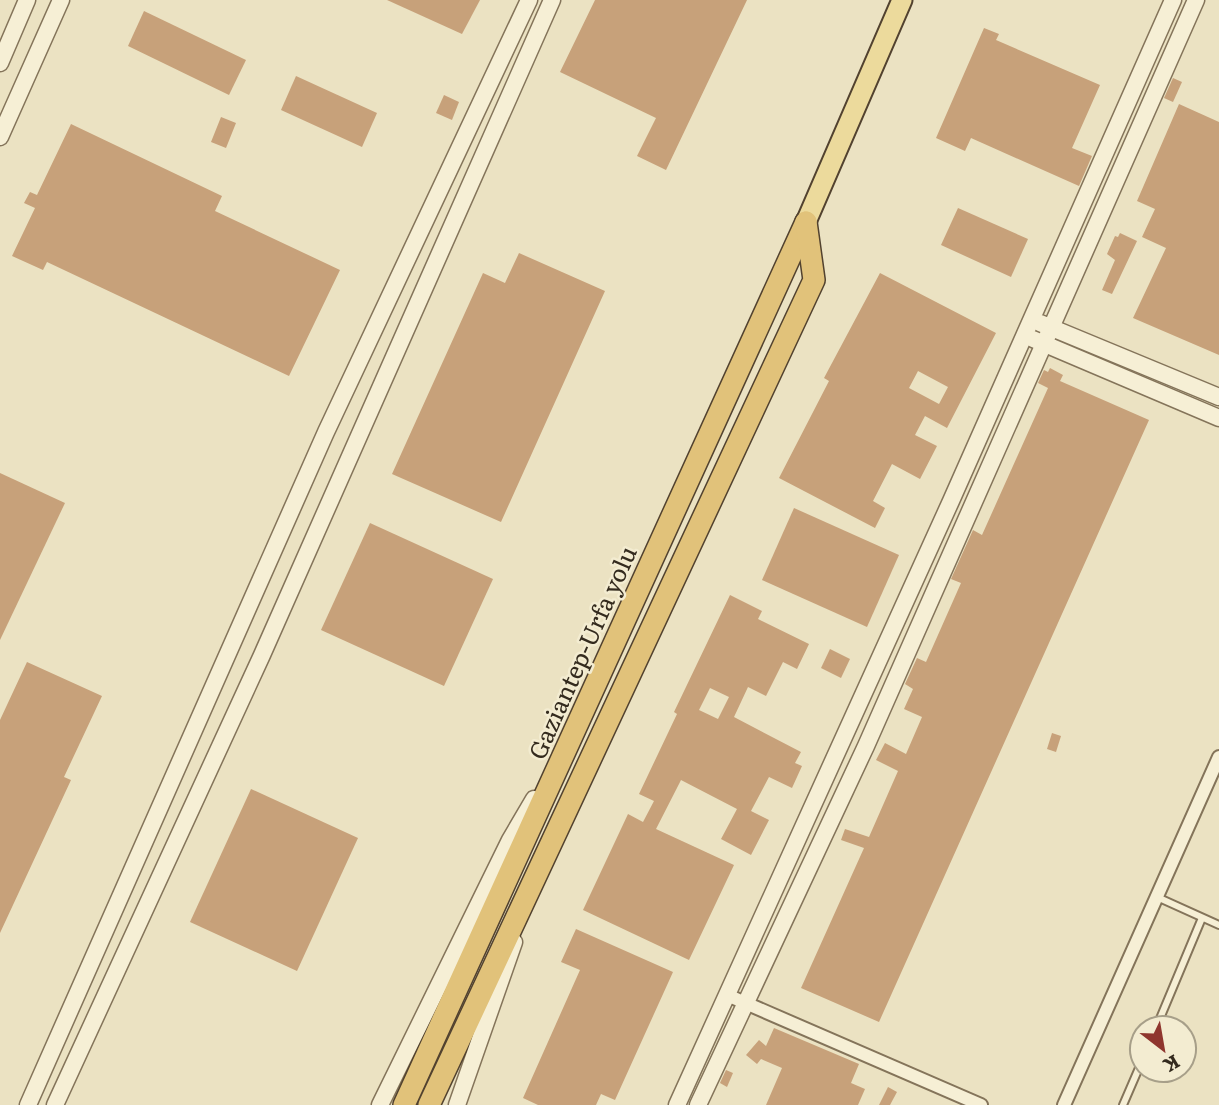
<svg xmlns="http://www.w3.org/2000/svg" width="1219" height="1105" viewBox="0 0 1219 1105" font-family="Literata,serif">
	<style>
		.building { fill: #c7a17a; fill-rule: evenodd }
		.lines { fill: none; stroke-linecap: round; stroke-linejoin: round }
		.service-casing { stroke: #84745a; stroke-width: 10 }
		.minor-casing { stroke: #84745a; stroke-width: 16 }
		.tertiary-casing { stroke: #84745a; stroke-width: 19 }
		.primary-casing { stroke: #52422f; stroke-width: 23 }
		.trunk-casing { stroke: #52422f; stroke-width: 24 }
		.service { stroke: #f6efd5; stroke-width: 6 }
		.minor { stroke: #f6efd5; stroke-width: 12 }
		.tertiary { stroke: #f6efd5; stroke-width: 16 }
		.primary { stroke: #ecda9c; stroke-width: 19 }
		.trunk { stroke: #e1c27a; stroke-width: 21 }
		.labels { text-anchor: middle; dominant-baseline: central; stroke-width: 5; stroke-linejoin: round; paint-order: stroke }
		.street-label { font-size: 24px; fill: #342b1e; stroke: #f3ecd1 }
	</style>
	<rect width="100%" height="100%" fill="#ebe2c2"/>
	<!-- building -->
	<g class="building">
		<path d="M 387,0 L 480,0 L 462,34 Z"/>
		<path d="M 595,0 L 747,0 L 666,170 L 637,156 L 656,118 L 560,72 Z"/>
		<path d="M 144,11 L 246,60 L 229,95 L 128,46 Z"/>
		<path d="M 984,28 L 999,34 L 996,40 L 1100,85 L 1072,148 L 1092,156 L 1079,186 L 971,138 L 965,151 L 936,138 Z"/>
		<path d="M 296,76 L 377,113 L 362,147 L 281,110 Z"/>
		<path d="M 1173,78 L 1182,82 L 1173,102 L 1164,98 Z"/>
		<path d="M 444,95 L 459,102 L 452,120 L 436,113 Z"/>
		<path d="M 1179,104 L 1219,122 L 1219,355 L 1133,318 L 1166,248 L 1142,237 L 1155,209 L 1137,201 Z"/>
		<path d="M 221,117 L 236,123 L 226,148 L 211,142 Z"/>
		<path d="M 71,124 L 222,196 L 215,211 L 340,270 L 289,376 L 47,262 L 43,270 L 12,256 L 35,208 L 24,203 L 30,192 L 37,195 Z"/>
		<path d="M 958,208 L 1028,239 L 1011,277 L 941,245 Z"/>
		<path d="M 1120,233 L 1137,241 L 1112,294 L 1102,290 L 1115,260 L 1107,254 L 1115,236 L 1118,237 Z"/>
		<path d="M 519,253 L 605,291 L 501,522 L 392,474 L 483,273 L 505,283 Z"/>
		<path d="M 880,273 L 996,333 L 947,428 L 925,416 L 915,435 L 937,446 L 920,479 L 892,464 L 873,501 L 885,508 L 875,528 L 779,478 L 829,381 L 824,378 ZM 918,371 L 948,387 L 939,404 L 909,388 Z"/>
		<path d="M 1050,368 L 1063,375 L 1060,381 L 1149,420 L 879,1022 L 801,988 L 864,848 L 841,840 L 845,829 L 869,837 L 898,771 L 876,760 L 885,743 L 906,754 L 922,717 L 904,709 L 913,689 L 905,684 L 917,658 L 926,662 L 961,583 L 951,579 L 973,530 L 982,535 L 1048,388 L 1038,383 L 1044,370 L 1048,372 Z"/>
		<path d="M 0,473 L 65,503 L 0,640 Z"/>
		<path d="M 794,508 L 899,555 L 867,627 L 762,580 Z"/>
		<path d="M 370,523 L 493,579 L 444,686 L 321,630 Z"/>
		<path d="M 730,595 L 762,611 L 758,619 L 809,644 L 797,669 L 783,662 L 766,696 L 748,687 L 734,717 L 801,752 L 795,763 L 802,766 L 792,788 L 769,777 L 751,811 L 769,820 L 751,855 L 721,839 L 737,809 L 681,780 L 679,784 L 656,829 L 734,865 L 689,960 L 583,910 L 628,814 L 643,822 L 654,801 L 639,794 L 677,714 L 674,712 ZM 710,688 L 729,697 L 718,719 L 699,710 Z"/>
		<path d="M 830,649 L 850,659 L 841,678 L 821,668 Z"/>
		<path d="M 27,662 L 102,696 L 64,777 L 71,780 L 0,933 L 0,720 Z"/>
		<path d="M 1052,733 L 1061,736 L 1056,752 L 1047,749 Z"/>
		<path d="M 251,789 L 358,838 L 297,971 L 190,922 Z"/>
		<path d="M 576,929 L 673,972 L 615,1100 L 601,1094 L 596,1105 L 538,1105 L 523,1098 L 580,970 L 561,962 Z"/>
		<path d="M 774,1028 L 859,1064 L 851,1083 L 865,1089 L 858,1105 L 766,1105 L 782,1068 L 761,1059 L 757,1064 L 746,1055 L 759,1040 L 766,1046 Z"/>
		<path d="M 726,1070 L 733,1073 L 727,1087 L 720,1083 Z"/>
		<path d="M 888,1087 L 897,1092 L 890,1105 L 879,1105 Z"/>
	</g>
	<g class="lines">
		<defs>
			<g id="service">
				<path d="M 1157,897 L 1219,925"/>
				<path d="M 1156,1028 L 1202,918"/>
				<path d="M 1123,1105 L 1142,1061"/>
			</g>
			<g id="minor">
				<path d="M 727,995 L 981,1105"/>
				<path d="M 1064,1105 L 1219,757"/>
			</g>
			<g id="tertiary">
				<path d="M 0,63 L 27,0"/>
				<path d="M 0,137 L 61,0"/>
				<path d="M 1040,323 L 1219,397"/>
				<path d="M 1033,339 L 1219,418"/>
				<path d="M 28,1105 L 326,432 L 529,0"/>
				<path d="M 55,1105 L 262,655 L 552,0"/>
				<path d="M 380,1105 L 510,840 L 534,799"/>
				<path d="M 457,1105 L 514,942"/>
				<path d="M 677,1105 L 951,501 L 1173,0"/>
				<path d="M 698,1105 L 866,746 L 1196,0"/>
			</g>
			<path id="primary" d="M 806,222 L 902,0"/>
			<g id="trunk">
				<path d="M 404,1105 L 806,222"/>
				<path d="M 429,1105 L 814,280 L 806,222"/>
			</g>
		</defs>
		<!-- service casing -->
		<use href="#service" class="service-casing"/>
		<!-- minor casing -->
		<use href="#minor" class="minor-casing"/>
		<!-- tertiary casing -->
		<use href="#tertiary" class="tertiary-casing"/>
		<!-- primary casing -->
		<use href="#primary" class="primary-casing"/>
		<!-- trunk casing -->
		<use href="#trunk" class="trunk-casing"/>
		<!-- service -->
		<use href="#service" class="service"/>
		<!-- minor -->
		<use href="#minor" class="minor"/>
		<!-- tertiary -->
		<use href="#tertiary" class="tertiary"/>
		<!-- primary -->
		<use href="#primary" class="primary"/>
		<!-- trunk -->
		<use href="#trunk" class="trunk"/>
	</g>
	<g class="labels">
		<!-- street labels -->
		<g class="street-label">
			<text transform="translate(581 652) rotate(-66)">Gaziantep-Urfa yolu</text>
		</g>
	</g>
	<!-- north arrow -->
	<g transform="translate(1163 1049) rotate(149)"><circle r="33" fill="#f3ecd1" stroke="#a79f89" stroke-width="2"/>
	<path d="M0-5L12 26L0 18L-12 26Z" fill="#8f362e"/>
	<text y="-10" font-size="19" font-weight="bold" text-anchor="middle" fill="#342b1e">K</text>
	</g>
</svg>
